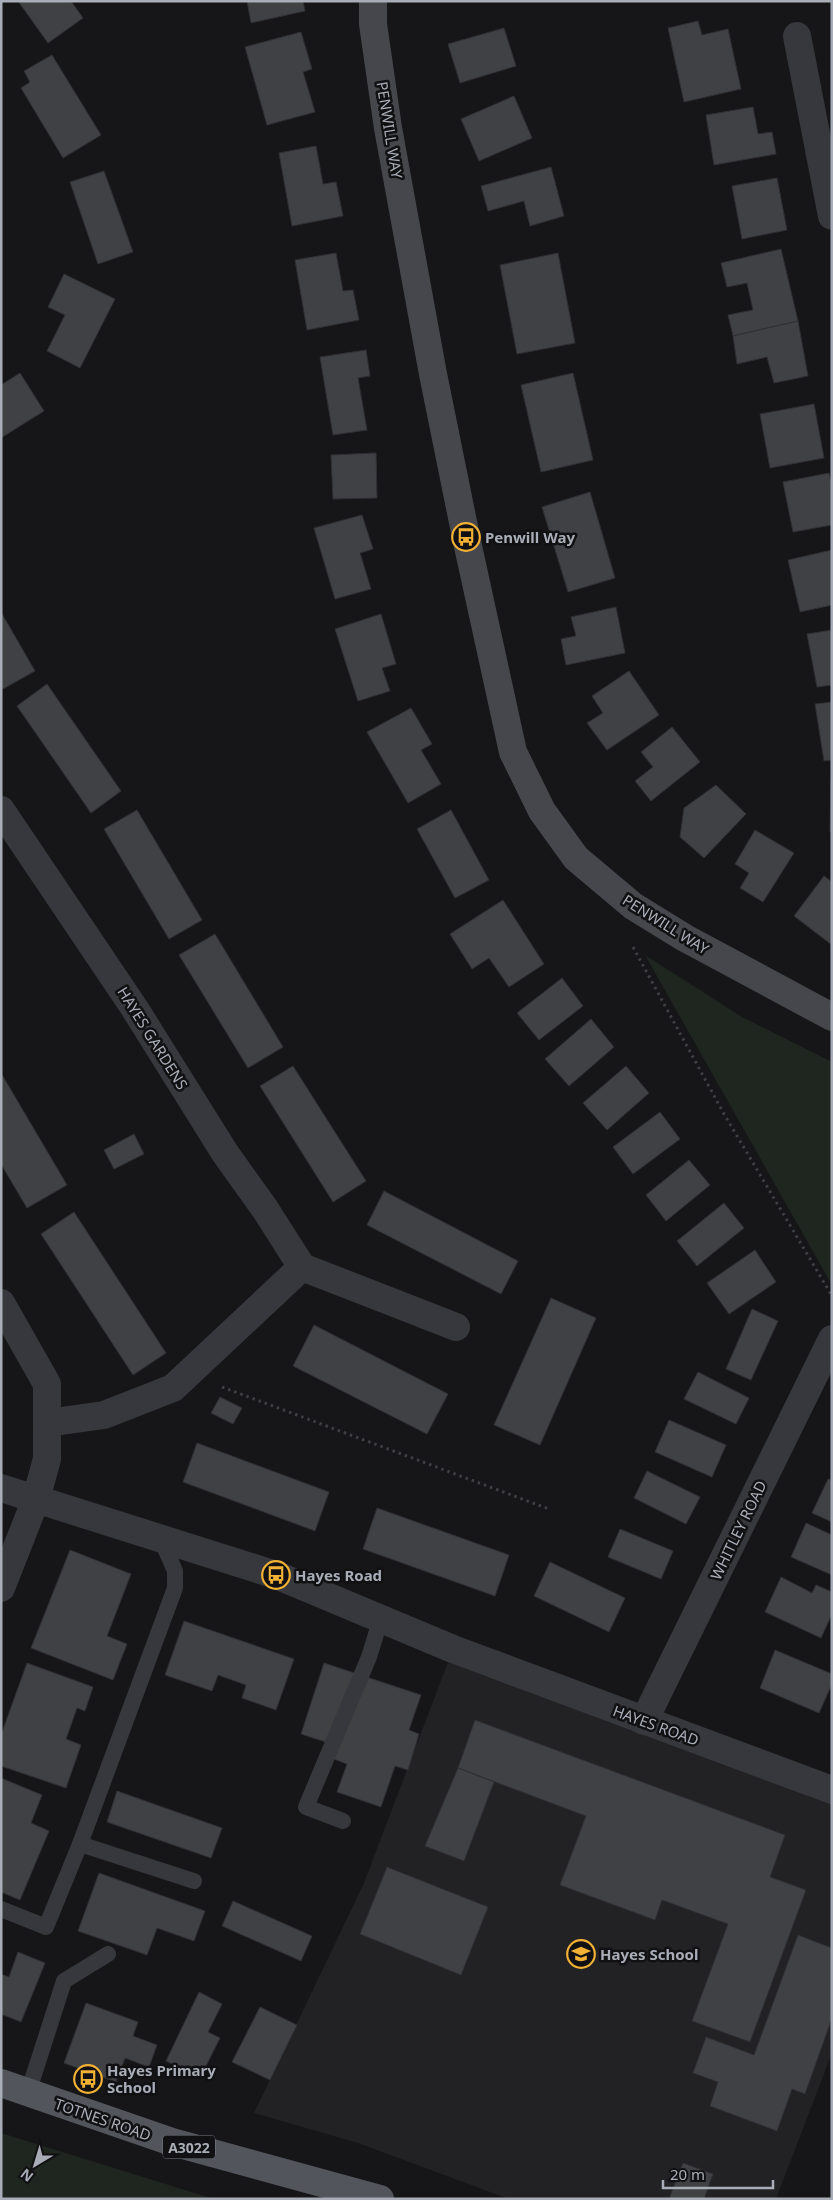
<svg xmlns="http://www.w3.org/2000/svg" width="833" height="2200" viewBox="0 0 833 2200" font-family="'Noto Sans',sans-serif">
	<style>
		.built { fill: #222225 }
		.green { fill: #1e261f }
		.building { fill: #404145; stroke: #303034 }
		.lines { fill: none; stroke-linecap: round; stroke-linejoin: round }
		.path { stroke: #3d3f44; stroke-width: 3; stroke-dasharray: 2.5 4; stroke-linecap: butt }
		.lane { stroke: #37383d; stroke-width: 16 }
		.street { stroke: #37383d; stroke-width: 28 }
		.secondary { stroke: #45474d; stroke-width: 28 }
		.primary { stroke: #53555c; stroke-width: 28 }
		.labels { text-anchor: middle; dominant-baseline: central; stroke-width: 5; stroke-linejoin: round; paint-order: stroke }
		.shield { fill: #111113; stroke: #7b7e86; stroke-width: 1 }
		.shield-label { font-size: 14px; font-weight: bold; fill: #a8adb8 }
		.street-label { font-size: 15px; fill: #a8adb8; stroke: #111113 }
		.poi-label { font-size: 15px; font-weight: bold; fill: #a8adb8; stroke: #111113; text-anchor: start }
	</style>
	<rect width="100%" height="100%" fill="#161618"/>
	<!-- built -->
	<path class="built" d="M 453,1649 L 832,1790 L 832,2053 L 776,2199 L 509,2199 L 358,2143 L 254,2113 L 364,1883 Z"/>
	<!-- green -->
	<g class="green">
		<path d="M 645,955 L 742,1017 L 832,1062 L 832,1285 Z"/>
		<path d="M 1,2133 L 214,2199 L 1,2199 Z"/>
	</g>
	<!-- building -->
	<g class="building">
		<path d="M 18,1 L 71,1 L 83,18 L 48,43 Z"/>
		<path d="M 247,1 L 303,1 L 305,11 L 251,23 Z"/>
		<path d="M 698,21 L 702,35 L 728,29 L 741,89 L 684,102 L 668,28 Z"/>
		<path d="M 504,28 L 516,66 L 460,83 L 448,44 Z"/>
		<path d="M 301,32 L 312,69 L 303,72 L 315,112 L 267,125 L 245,47 Z"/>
		<path d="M 52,55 L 101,135 L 63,158 L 21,88 L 30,82 L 24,71 Z"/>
		<path d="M 514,96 L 532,138 L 479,161 L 461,119 Z"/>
		<path d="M 753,107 L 758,134 L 772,132 L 776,154 L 714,165 L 706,115 Z"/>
		<path d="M 316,146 L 323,184 L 336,182 L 343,216 L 292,226 L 279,153 Z"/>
		<path d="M 551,167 L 564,216 L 530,226 L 524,201 L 488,211 L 481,186 Z"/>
		<path d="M 104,171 L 133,252 L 98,264 L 70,182 Z"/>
		<path d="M 777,178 L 787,230 L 742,239 L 732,186 Z"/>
		<path d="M 781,249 L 798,321 L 733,336 L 728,315 L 753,310 L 747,283 L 727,287 L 721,263 Z"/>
		<path d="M 336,253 L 343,291 L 353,290 L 359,320 L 307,330 L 295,260 Z"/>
		<path d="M 558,253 L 575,343 L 517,354 L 500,265 Z"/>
		<path d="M 64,274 L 115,299 L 80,368 L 47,351 L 65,315 L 48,307 Z"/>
		<path d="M 798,321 L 808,376 L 774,383 L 767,357 L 737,364 L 733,336 Z"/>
		<path d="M 366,350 L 370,376 L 358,378 L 367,430 L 333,435 L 320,357 Z"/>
		<path d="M 20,373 L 44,411 L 1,438 L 1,385 Z"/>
		<path d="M 573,373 L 593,460 L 541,472 L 521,385 Z"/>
		<path d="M 814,404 L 824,458 L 770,468 L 760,414 Z"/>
		<path d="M 376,453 L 377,498 L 333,499 L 331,455 Z"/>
		<path d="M 829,473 L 832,485 L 832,525 L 793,532 L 783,482 Z"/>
		<path d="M 590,492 L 615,578 L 568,592 L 542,507 Z"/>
		<path d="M 362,515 L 373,549 L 360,553 L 371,589 L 335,599 L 314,528 Z"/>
		<path d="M 832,550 L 832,605 L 800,612 L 788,560 Z"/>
		<path d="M 616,607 L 625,653 L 566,665 L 561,639 L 576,636 L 571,617 Z"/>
		<path d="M 1,612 L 35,671 L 3,689 L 1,686 Z"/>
		<path d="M 381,614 L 396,664 L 382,668 L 390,691 L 358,701 L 335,629 Z"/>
		<path d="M 832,630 L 832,685 L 817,687 L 807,634 Z"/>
		<path d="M 629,671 L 659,715 L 607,750 L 587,723 L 603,713 L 592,696 Z"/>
		<path d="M 47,684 L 121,791 L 91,813 L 17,706 Z"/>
		<path d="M 832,702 L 832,760 L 824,761 L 815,704 Z"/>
		<path d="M 411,708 L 432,744 L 421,750 L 441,784 L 408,803 L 367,732 Z"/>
		<path d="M 672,727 L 700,762 L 651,801 L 635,781 L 653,767 L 641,752 Z"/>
		<path d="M 831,779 L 832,779 L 832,832 L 830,832 Z"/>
		<path d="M 716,785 L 746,814 L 704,858 L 680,837 L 684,808 Z"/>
		<path d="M 137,810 L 202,920 L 169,939 L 104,829 Z"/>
		<path d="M 451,810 L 489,880 L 455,898 L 417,829 Z"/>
		<path d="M 755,830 L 794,853 L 763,902 L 740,888 L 749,873 L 735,864 Z"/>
		<path d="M 824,876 L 832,882 L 832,945 L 794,916 Z"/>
		<path d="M 503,900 L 544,964 L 509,987 L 489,958 L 472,969 L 450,934 Z"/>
		<path d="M 215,934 L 283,1047 L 248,1068 L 179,955 Z"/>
		<path d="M 562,978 L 583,1006 L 539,1040 L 517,1013 Z"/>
		<path d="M 591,1019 L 614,1047 L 569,1086 L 545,1059 Z"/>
		<path d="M 293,1066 L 366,1181 L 333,1202 L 260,1086 Z"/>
		<path d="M 626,1066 L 649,1093 L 607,1130 L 583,1103 Z"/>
		<path d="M 1,1073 L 67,1185 L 27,1208 L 1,1164 Z"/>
		<path d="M 660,1112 L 680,1139 L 633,1174 L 613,1147 Z"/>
		<path d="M 134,1134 L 144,1154 L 114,1169 L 104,1150 Z"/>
		<path d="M 689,1160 L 710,1185 L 666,1221 L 646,1195 Z"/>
		<path d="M 384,1191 L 518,1261 L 501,1294 L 367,1225 Z"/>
		<path d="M 724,1203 L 744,1228 L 697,1266 L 677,1241 Z"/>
		<path d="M 74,1212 L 166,1353 L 133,1375 L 41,1234 Z"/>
		<path d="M 755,1250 L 776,1282 L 729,1314 L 707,1283 Z"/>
		<path d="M 551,1298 L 596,1318 L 540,1445 L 494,1425 Z"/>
		<path d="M 752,1309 L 778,1321 L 751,1380 L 726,1369 Z"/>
		<path d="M 314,1325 L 448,1394 L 427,1434 L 293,1366 Z"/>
		<path d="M 698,1372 L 749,1398 L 736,1424 L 684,1399 Z"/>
		<path d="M 220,1397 L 242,1408 L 233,1424 L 211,1413 Z"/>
		<path d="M 669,1420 L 726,1445 L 712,1477 L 655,1452 Z"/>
		<path d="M 197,1443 L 329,1492 L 315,1531 L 183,1482 Z"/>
		<path d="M 647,1471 L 700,1497 L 686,1524 L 634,1498 Z"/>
		<path d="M 828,1479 L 832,1480 L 832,1522 L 812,1513 Z"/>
		<path d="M 377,1508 L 509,1555 L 495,1596 L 363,1549 Z"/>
		<path d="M 806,1523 L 832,1535 L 832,1575 L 791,1557 Z"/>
		<path d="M 620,1529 L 673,1551 L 661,1579 L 608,1557 Z"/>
		<path d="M 70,1550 L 131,1574 L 107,1636 L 127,1644 L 113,1680 L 31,1648 Z"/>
		<path d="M 550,1562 L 625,1598 L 609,1632 L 534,1596 Z"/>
		<path d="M 781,1577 L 812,1593 L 816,1585 L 832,1592 L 832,1614 L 821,1638 L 765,1612 Z"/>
		<path d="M 184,1621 L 294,1659 L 276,1710 L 242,1698 L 246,1685 L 218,1675 L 212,1691 L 165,1675 Z"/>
		<path d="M 775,1650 L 832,1674 L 832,1684 L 819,1713 L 760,1688 Z"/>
		<path d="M 27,1663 L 93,1687 L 85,1711 L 77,1708 L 66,1739 L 81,1745 L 66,1788 L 1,1766 L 1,1735 Z"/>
		<path d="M 324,1663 L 421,1695 L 409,1730 L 419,1734 L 408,1770 L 395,1766 L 381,1807 L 337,1792 L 347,1764 L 334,1759 L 338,1746 L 301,1734 Z"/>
		<path d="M 475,1720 L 785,1835 L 770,1877 L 806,1890 L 750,2042 L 692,2021 L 728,1924 L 662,1900 L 655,1920 L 560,1885 L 586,1816 L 458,1768 Z"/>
		<path d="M 458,1768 L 494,1782 L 464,1861 L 425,1846 Z"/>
		<path d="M 1,1778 L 42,1795 L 31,1823 L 49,1831 L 20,1900 L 1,1892 Z"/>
		<path d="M 117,1791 L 222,1828 L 211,1858 L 107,1822 Z"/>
		<path d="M 387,1867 L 488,1907 L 461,1975 L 360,1934 Z"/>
		<path d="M 99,1873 L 205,1911 L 194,1941 L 157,1928 L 147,1955 L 78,1931 Z"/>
		<path d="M 233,1901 L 312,1936 L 301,1961 L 222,1926 Z"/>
		<path d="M 798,1935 L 832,1948 L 832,2018 L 805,2094 L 792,2089 L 777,2131 L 710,2106 L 718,2082 L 693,2073 L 706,2037 L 754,2055 Z"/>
		<path d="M 18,1952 L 45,1963 L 21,2022 L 1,2014 L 1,1974 L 9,1977 Z"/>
		<path d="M 199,1992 L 222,2004 L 208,2032 L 220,2038 L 200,2078 L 166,2061 Z"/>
		<path d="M 86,2003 L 138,2022 L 133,2036 L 157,2045 L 149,2067 L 125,2058 L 116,2082 L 64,2063 Z"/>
		<path d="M 260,2007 L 297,2025 L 270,2080 L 232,2062 Z"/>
		<path d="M 683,2163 L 713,2174 L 704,2199 L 669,2199 Z"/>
	</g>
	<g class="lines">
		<!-- path -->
		<g class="path">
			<path d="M 633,947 L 724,1114 L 832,1296"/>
			<path d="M 222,1387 L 549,1509"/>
		</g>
		<!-- lane -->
		<g class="lane">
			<path d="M 343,1821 L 306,1807 L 369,1657 L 381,1618"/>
			<path d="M 80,1844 L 175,1588 L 175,1571 L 161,1539"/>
			<path d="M 1,1909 L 46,1927 L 80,1844 L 194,1881"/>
			<path d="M 28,2093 L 64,1981 L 108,1954"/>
		</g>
		<!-- street -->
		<g class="street">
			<path d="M 797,36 L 832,216"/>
			<path d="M 1,810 L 135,1009 L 225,1153 L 265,1209 L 302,1267 L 456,1327"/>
			<path d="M 1,1303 L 47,1384 L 47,1459 L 36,1499 L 1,1588"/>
			<path d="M 47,1423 L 104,1415 L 173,1388 L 302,1267"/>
			<path d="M 1,1488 L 276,1575 L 453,1649 L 832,1790"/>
			<path d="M 644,1721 L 832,1339"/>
		</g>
		<!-- secondary -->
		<path class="secondary" d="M 373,1 L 373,24 L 388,128 L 433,374 L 466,537 L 513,752 L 542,811 L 576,858 L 633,906 L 685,938 L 832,1017"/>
		<!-- primary -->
		<path class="primary" d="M 1,2083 L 172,2142 L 380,2199"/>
	</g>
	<!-- icons -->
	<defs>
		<symbol id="bus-ring" viewBox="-11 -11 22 22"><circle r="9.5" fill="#111113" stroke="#f2b134" stroke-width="1.5"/><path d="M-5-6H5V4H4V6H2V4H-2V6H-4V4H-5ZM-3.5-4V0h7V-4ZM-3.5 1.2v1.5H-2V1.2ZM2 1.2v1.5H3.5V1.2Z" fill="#f2b134"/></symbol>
		<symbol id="school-ring" viewBox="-11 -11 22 22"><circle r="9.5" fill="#111113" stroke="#f2b134" stroke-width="1.5"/><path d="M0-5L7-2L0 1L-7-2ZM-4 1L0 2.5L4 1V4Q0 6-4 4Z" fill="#f2b134"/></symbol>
	</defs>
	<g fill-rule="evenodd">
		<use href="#bus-ring" x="450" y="521" width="32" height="32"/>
		<use href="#bus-ring" x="260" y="1559" width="32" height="32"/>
		<use href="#school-ring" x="565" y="1938" width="32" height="32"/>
		<use href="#bus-ring" x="72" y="2063" width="32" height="32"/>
	</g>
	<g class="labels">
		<!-- shield labels -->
		<rect class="shield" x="163" y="2135.5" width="52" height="23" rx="4"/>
		<g class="shield-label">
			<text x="189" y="2147">A3022</text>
		</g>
		<!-- street labels -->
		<g class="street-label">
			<text transform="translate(390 130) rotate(81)">PENWILL WAY</text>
			<text transform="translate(666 924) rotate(32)">PENWILL WAY</text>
			<text transform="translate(153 1038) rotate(58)">HAYES GARDENS</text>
			<text transform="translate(738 1530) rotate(-64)">WHITLEY ROAD</text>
			<text transform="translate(656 1725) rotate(20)">HAYES ROAD</text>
			<text transform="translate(103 2119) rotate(19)">TOTNES ROAD</text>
		</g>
		<!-- poi labels -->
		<g class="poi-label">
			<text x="485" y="537">Penwill Way</text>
			<text x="295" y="1575">Hayes Road</text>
			<text x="600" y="1954">Hayes School</text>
			<text x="107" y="2070">Hayes Primary<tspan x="107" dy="17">School</tspan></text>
		</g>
	</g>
	<!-- border -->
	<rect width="833" height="2200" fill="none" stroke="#a8adb8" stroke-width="5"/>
	<!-- north arrow -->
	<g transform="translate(35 2165) rotate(218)" stroke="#111113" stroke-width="4" paint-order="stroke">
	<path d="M0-4L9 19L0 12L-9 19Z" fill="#a8adb8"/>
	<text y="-8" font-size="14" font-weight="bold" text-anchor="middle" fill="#a8adb8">N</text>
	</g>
	<!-- scale -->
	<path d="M663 2180v8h110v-8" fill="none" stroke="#a8adb8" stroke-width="2.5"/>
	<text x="670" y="2180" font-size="15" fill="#a8adb8" stroke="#111113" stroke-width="4" paint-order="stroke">20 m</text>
</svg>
